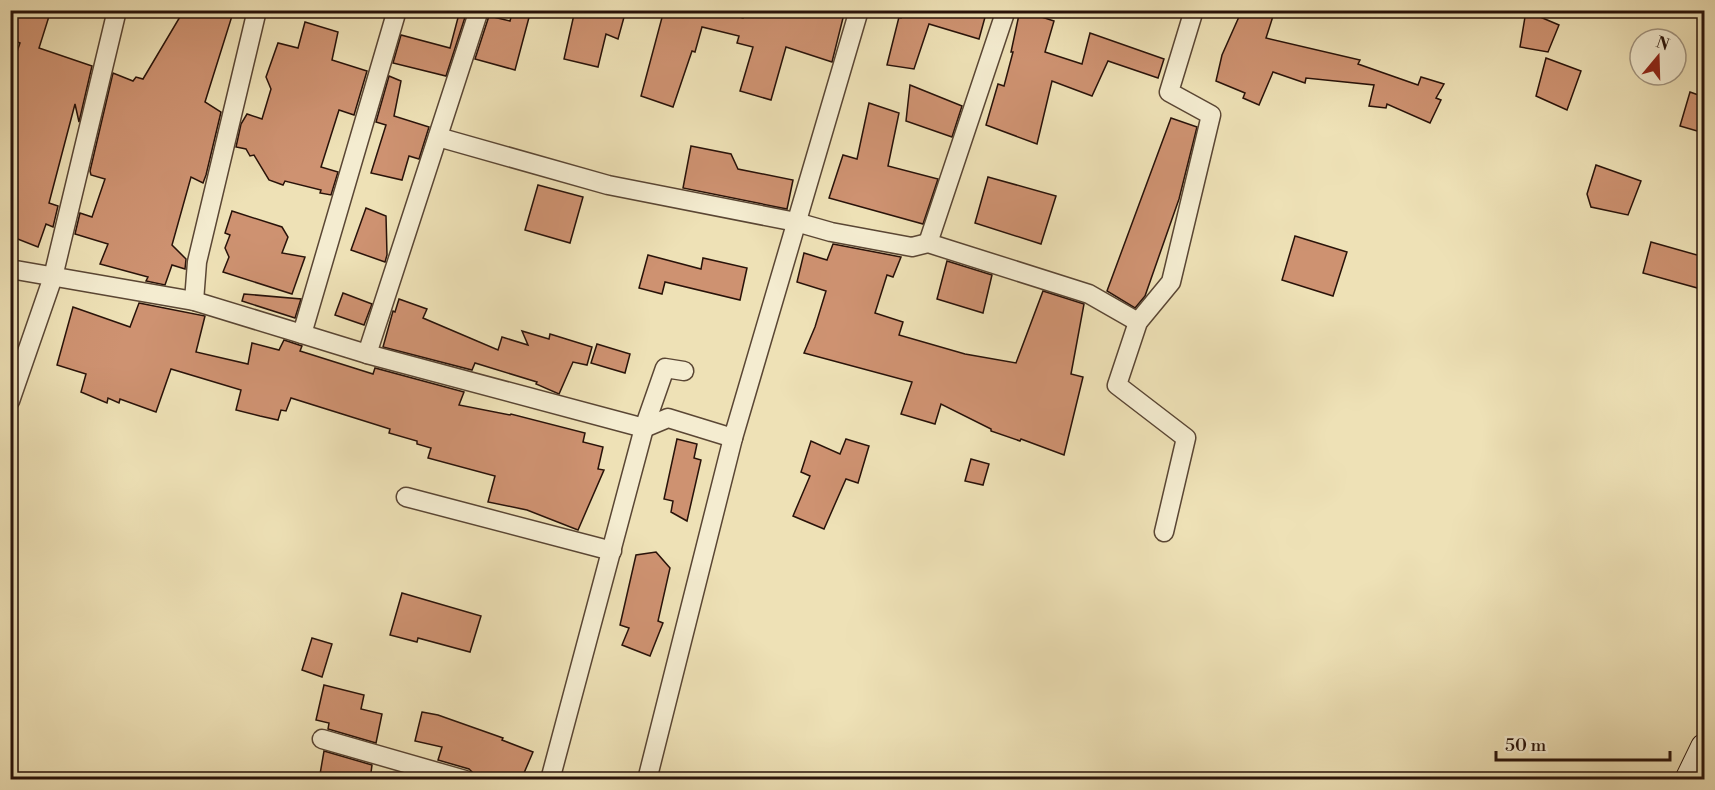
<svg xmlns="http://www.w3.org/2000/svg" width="1715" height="790" viewBox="0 0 1715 790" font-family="'Libre Bodoni',serif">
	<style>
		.building { fill: #ce9271; stroke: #281209; stroke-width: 1.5 }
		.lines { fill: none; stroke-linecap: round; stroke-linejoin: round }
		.street-casing { stroke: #5a4634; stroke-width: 21 }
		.secondary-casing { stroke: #281209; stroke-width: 28 }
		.street { stroke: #f4ecd0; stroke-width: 18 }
		.secondary { stroke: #f4ecd0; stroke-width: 26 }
	</style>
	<rect width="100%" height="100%" fill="#eee1b6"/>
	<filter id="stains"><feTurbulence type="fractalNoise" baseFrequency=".00333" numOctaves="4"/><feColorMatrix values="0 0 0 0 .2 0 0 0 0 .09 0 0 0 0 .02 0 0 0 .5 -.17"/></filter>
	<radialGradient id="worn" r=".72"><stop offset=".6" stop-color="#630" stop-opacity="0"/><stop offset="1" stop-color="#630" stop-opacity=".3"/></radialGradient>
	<!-- building -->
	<g class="building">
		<path d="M 10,10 L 51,10 L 39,48 L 92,66 L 79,122 L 75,104 L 49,203 L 58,206 L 53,227 L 46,224 L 38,247 L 10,236 L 10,72 L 20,43 L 10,39 Z"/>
		<path d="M 184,10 L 220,10 L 232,16 L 205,102 L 221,112 L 206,175 L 203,183 L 191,177 L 172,245 L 186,259 L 185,269 L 172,265 L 165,285 L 146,281 L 148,277 L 100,264 L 108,244 L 75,234 L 80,213 L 92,217 L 105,179 L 91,175 L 90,171 L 113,73 L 133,81 L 136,77 L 143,79 Z"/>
		<path d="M 460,10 L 467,11 L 446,76 L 393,63 L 401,35 L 450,48 Z"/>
		<path d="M 513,10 L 531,10 L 515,70 L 475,59 L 489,16 L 510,21 Z"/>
		<path d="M 575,10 L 626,10 L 618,39 L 606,34 L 598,67 L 564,59 Z"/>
		<path d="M 664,10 L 717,10 L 743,18 L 745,10 L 845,10 L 832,62 L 786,47 L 771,100 L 740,91 L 753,47 L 737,43 L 739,36 L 702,27 L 695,52 L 692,51 L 673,107 L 641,96 Z"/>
		<path d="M 900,10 L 987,10 L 979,39 L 929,24 L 914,69 L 887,65 L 899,17 L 901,18 L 902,16 L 900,15 Z"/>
		<path d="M 1020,10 L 1054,21 L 1045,52 L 1082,64 L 1090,33 L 1164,59 L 1158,78 L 1108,61 L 1092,96 L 1052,81 L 1037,144 L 986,125 L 998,84 L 1004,86 L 1013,52 L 1011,52 Z"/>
		<path d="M 1242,10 L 1275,10 L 1266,38 L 1360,60 L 1358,64 L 1418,85 L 1421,77 L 1444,84 L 1436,98 L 1441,100 L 1430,123 L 1387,104 L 1386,108 L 1369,106 L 1374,85 L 1306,78 L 1305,83 L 1273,72 L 1259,105 L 1243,98 L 1245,93 L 1216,81 L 1222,55 Z"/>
		<path d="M 1526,11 L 1559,25 L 1548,52 L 1520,47 Z"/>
		<path d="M 305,22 L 338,32 L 332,60 L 367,71 L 354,115 L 339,110 L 321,167 L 338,172 L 331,195 L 320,193 L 321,190 L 285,181 L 283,185 L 269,180 L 254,155 L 250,156 L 246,149 L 236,147 L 241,124 L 247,114 L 262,119 L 271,89 L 266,77 L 278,43 L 298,48 Z"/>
		<path d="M 1546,58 L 1581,71 L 1567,110 L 1536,96 Z"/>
		<path d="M 389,76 L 401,81 L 394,116 L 429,127 L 419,159 L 409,156 L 402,180 L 371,173 L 386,125 L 376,122 Z"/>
		<path d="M 910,85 L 962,106 L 952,137 L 906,121 Z"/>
		<path d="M 1690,92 L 1704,97 L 1704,133 L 1680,126 Z"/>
		<path d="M 869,103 L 899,113 L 888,166 L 938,179 L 923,224 L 829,198 L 843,155 L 857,159 Z"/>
		<path d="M 1171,118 L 1197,127 L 1179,199 L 1145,296 L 1135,308 L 1107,291 Z"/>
		<path d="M 691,146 L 731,154 L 738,169 L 793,180 L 787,209 L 683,188 Z"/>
		<path d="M 1596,165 L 1641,181 L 1628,215 L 1591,207 L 1587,194 Z"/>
		<path d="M 988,177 L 1056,196 L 1041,244 L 975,223 Z"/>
		<path d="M 538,185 L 583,197 L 570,243 L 525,230 Z"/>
		<path d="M 366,208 L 386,216 L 387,255 L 385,262 L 351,250 Z"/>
		<path d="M 232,211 L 282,227 L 288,237 L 282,253 L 305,257 L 292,294 L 223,272 L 229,257 L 225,248 L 230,235 L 225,233 Z"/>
		<path d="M 1295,236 L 1347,252 L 1333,296 L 1282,280 Z"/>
		<path d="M 1651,242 L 1704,257 L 1704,280 L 1701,289 L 1643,273 Z"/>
		<path d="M 833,244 L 901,257 L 893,277 L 887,275 L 875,313 L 903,322 L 899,335 L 965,354 L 1016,363 L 1043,291 L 1084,304 L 1071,374 L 1083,377 L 1064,455 L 1021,439 L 1020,441 L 991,431 L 991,429 L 941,404 L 935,424 L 901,414 L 912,382 L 804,353 L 815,327 L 826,291 L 797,282 L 804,253 L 827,260 Z"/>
		<path d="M 648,255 L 701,269 L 703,258 L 747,268 L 740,300 L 665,282 L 662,294 L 639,288 Z"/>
		<path d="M 947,261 L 992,275 L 983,313 L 937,299 Z"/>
		<path d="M 343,293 L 372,304 L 364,325 L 335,315 Z"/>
		<path d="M 244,294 L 301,299 L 295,318 L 242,301 Z"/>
		<path d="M 399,299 L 427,309 L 423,318 L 498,350 L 502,337 L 528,345 L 522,331 L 549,339 L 550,334 L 592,347 L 587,365 L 573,362 L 559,394 L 536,384 L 537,382 L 475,363 L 472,370 L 383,347 L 393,311 L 395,312 Z"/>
		<path d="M 139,303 L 205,316 L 196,352 L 248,364 L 252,343 L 279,350 L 284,340 L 302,346 L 300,351 L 373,374 L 375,368 L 464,392 L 459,405 L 510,415 L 511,414 L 585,433 L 583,442 L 603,447 L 598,469 L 604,470 L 578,530 L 527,510 L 488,502 L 495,476 L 428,458 L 431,448 L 417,444 L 417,441 L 389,433 L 390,429 L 291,398 L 286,411 L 281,410 L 278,420 L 260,416 L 236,410 L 241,390 L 171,369 L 156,412 L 120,399 L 119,403 L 108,398 L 107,403 L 81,392 L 86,374 L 57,365 L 73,307 L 130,327 Z"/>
		<path d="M 597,344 L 630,354 L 625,373 L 591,363 Z"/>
		<path d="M 677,439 L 697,444 L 694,458 L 701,460 L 687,521 L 671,512 L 673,501 L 664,499 Z"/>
		<path d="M 846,439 L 869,446 L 858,483 L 846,479 L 824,529 L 793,516 L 810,476 L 801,472 L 811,441 L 840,454 Z"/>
		<path d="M 971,459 L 989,464 L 983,485 L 965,481 Z"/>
		<path d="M 656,552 L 670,568 L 658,621 L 663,623 L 650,656 L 622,645 L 629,628 L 620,625 L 636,555 Z"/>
		<path d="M 402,593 L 481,616 L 470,652 L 418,638 L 417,642 L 390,635 Z"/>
		<path d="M 312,638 L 332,644 L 322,677 L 302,670 Z"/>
		<path d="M 324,685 L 364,695 L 361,709 L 382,714 L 376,743 L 328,729 L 329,723 L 316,720 Z"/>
		<path d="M 422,712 L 438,715 L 503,738 L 502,740 L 533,752 L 521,780 L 476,780 L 473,773 L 469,769 L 438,760 L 442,747 L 415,741 Z"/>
		<path d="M 324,751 L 372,765 L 370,780 L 319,780 Z"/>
	</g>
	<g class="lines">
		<defs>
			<g id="street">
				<path d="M 438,137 L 608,185 L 796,222 L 831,232 L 912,247 L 928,243 L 1089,294 L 1138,322"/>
				<path d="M 928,243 L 1006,10"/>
				<path d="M 10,269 L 194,301 L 302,334 L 397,10"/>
				<path d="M 194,301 L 197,262 L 257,10"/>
				<path d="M 302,334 L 367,354 L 479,10"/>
				<path d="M 367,354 L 644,428 L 668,418 L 733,438 L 859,10"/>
				<path d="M 10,401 L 53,277 L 117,10"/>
				<path d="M 406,497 L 612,551"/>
				<path d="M 1164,532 L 1186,438 L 1117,385 L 1138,322 L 1171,282 L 1211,115 L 1169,92 L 1194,10"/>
				<path d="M 322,739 L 465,780"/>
				<path d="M 550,780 L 644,428 L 665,368 L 684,371"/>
				<path d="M 647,780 L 733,438"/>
			</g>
			<path id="secondary" d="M 1688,780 L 1704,747"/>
		</defs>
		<!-- street casing -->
		<use href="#street" class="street-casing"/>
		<!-- secondary casing -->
		<use href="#secondary" class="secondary-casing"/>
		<!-- street -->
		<use href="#street" class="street"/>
		<!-- secondary -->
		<use href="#secondary" class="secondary"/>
	</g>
	<!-- margin -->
	<rect width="1715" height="790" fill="none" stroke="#eee1b6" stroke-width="36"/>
	<rect x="12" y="12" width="1691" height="766" fill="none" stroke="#281209" stroke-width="3"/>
	<rect x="18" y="18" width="1679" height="754" fill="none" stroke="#281209" stroke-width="1.5"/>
	<!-- north arrow -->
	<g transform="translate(1658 57) rotate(19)"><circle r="28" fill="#f4ecd0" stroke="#a29580" stroke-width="1.5"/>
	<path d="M0-4.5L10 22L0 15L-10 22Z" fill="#8f2418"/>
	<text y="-9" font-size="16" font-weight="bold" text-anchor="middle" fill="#281209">N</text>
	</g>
	<!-- scale -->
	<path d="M1496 751v9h174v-9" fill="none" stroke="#281209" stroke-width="3"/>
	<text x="1505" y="751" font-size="18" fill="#281209" stroke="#f4ecd0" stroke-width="4.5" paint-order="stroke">50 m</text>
	<rect width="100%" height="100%" filter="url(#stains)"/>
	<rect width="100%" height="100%" fill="url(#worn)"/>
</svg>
